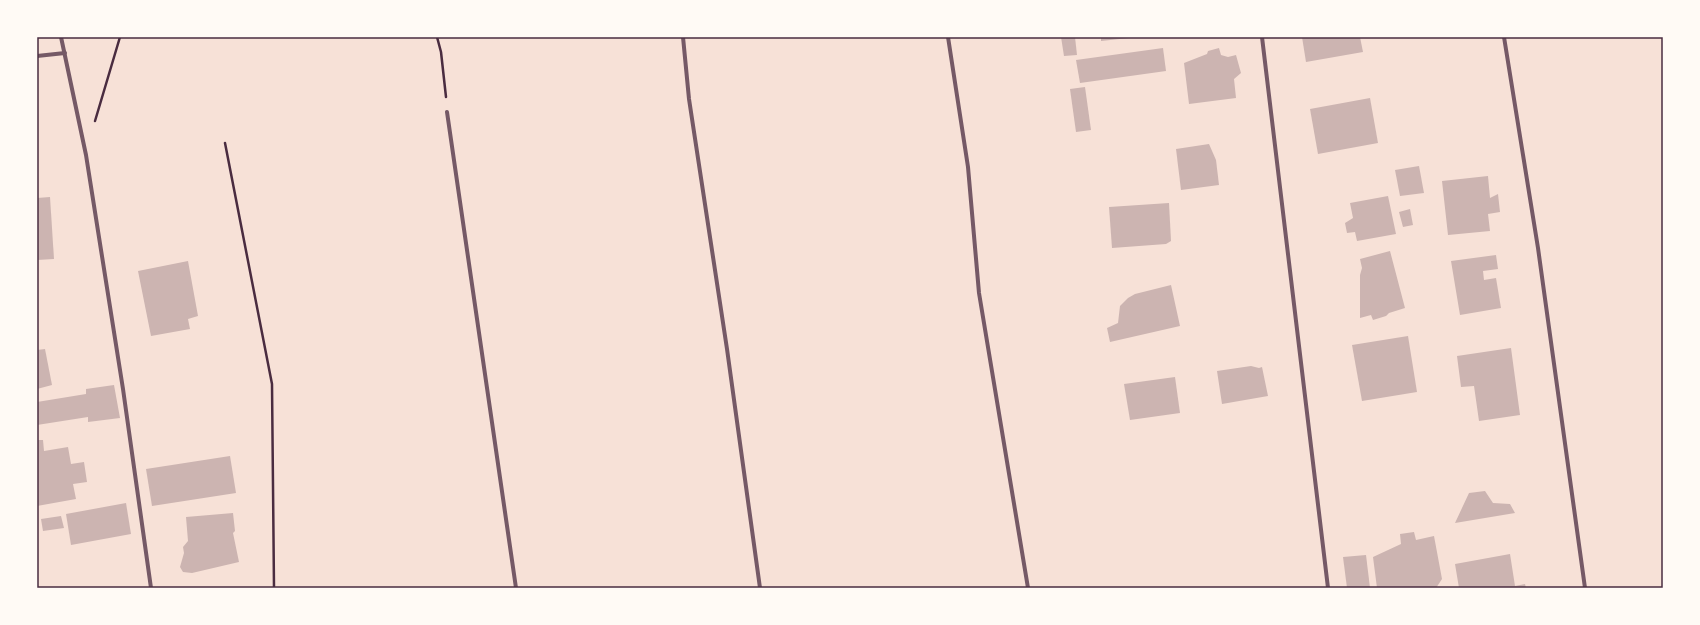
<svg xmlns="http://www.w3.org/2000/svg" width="1700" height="625" viewBox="0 0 1700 625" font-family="'Libre Baskerville',serif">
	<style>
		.building { fill: #ccb4b1 }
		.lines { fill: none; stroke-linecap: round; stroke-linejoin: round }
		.path { stroke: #4a2c40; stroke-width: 2.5 }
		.minor { stroke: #755966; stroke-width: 4 }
		.neatline { fill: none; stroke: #4a2c40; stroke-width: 1.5 }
	</style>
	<rect width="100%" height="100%" fill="#f7e1d7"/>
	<!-- building -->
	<g class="building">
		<path d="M 1061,37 L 1075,37 L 1077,55 L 1064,56 Z"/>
		<path d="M 1101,37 L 1129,37 L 1129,38 L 1101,41 Z"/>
		<path d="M 1302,37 L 1360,37 L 1363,52 L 1306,62 Z"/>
		<path d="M 1163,48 L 1166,71 L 1080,83 L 1076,60 Z"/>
		<path d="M 1219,48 L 1221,55 L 1228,57 L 1236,55 L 1241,73 L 1234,79 L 1236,98 L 1189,104 L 1184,63 L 1207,54 L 1208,51 Z"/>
		<path d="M 1085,87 L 1091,130 L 1076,132 L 1070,89 Z"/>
		<path d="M 1370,98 L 1378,143 L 1318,154 L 1310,109 Z"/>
		<path d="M 1209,144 L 1216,160 L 1219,185 L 1181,190 L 1176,149 Z"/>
		<path d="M 1419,166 L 1424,193 L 1400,196 L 1395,170 Z"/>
		<path d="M 1488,176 L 1490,198 L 1498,194 L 1500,212 L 1488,214 L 1490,231 L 1448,235 L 1442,181 Z"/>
		<path d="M 1388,196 L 1396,234 L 1357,241 L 1355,232 L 1347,233 L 1345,223 L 1353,218 L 1350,203 Z"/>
		<path d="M 50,197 L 54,259 L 37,260 L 37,198 Z"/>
		<path d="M 1169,203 L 1171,241 L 1166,244 L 1112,248 L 1109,207 Z"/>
		<path d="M 1410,209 L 1413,225 L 1403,227 L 1399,212 Z"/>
		<path d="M 1390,251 L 1405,308 L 1389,313 L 1386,316 L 1373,320 L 1371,315 L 1360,318 L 1360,275 L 1362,268 L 1360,259 Z"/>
		<path d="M 1496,255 L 1498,269 L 1483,271 L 1484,280 L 1496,278 L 1501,308 L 1460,315 L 1451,261 Z"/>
		<path d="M 188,261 L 198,316 L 188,319 L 190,329 L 151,336 L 138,271 Z"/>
		<path d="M 1171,285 L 1180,326 L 1110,342 L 1107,328 L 1118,323 L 1120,306 L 1128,298 L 1135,294 Z"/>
		<path d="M 1408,336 L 1417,392 L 1362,401 L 1352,345 Z"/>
		<path d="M 1511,348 L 1520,415 L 1479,421 L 1474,386 L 1461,387 L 1457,356 Z"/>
		<path d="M 45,349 L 52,385 L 37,389 L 37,350 Z"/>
		<path d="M 1251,366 L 1259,368 L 1262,367 L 1268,396 L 1222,404 L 1217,371 Z"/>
		<path d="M 1175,377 L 1180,413 L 1130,420 L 1124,384 Z"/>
		<path d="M 114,385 L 120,418 L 88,422 L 88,417 L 37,425 L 37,402 L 86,394 L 86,389 Z"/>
		<path d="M 37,440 L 43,440 L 44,451 L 68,447 L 71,464 L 84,462 L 87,482 L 73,484 L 76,499 L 37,506 Z"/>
		<path d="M 230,456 L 236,493 L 152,506 L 146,469 Z"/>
		<path d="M 1485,491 L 1493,503 L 1510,504 L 1515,513 L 1455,523 L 1469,493 Z"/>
		<path d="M 126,503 L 131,534 L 71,545 L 66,514 Z"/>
		<path d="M 233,513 L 235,531 L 233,533 L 239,562 L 192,573 L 183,572 L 180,567 L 184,553 L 183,547 L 188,541 L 186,517 Z"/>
		<path d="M 61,516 L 64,528 L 43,531 L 41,519 Z"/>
		<path d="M 1414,532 L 1416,540 L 1434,536 L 1442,579 L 1436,588 L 1377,588 L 1373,557 L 1401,544 L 1400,534 Z"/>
		<path d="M 1510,554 L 1515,586 L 1525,584 L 1526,588 L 1459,588 L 1455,564 Z"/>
		<path d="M 1366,555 L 1370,588 L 1347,588 L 1343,557 Z"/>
	</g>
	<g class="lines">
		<!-- path -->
		<g class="path">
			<path d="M 437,37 L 441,52 L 446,97"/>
			<path d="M 95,121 L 120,37"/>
			<path d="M 225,143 L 272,384 L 274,588"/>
		</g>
		<!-- minor -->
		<g class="minor">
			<path d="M 61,37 L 86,155 L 123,389 L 151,588"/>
			<path d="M 683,37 L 689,99 L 727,349 L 760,588"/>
			<path d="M 948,37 L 968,167 L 979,293 L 1028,588"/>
			<path d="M 1262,37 L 1328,588"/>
			<path d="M 1504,37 L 1538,248 L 1585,588"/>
			<path d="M 37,56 L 65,53"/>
			<path d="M 447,112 L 516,588"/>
		</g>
	</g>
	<!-- border -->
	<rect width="1700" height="625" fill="none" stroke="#fffaf5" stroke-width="76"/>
	<rect x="38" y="38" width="1624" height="549" class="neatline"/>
</svg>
